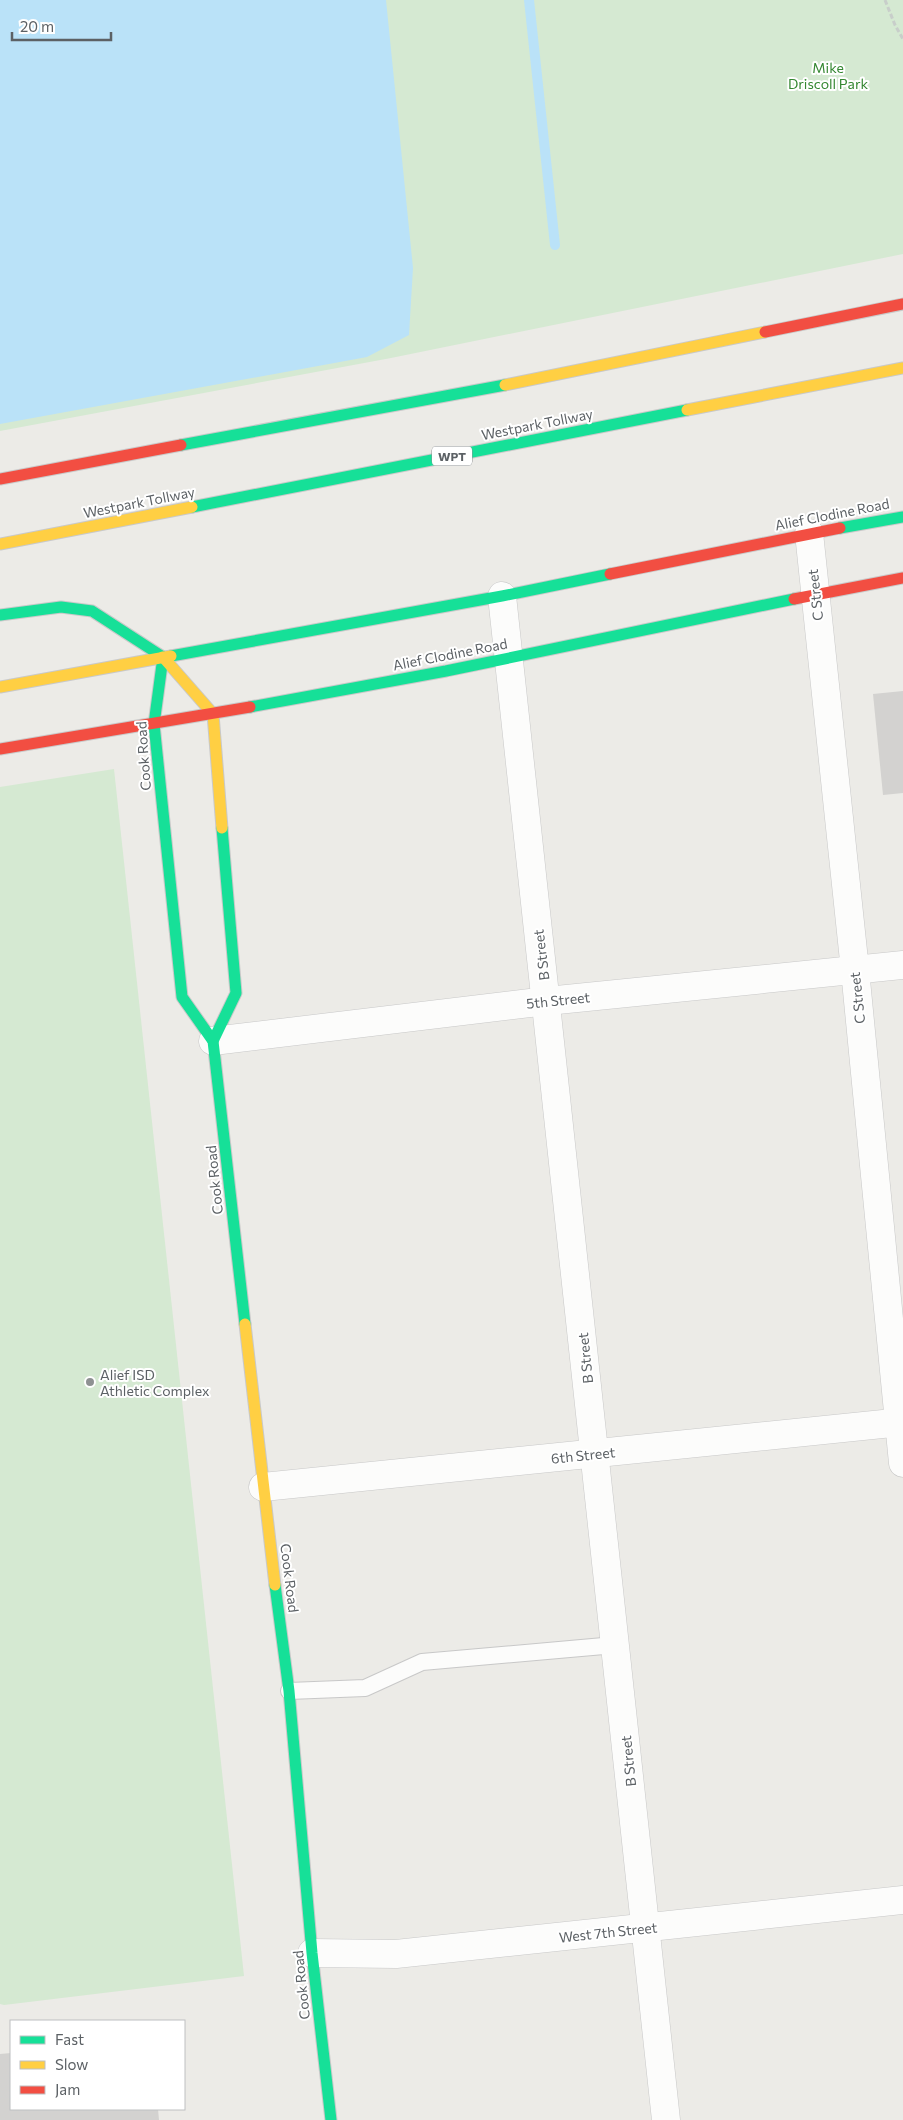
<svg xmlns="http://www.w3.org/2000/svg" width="903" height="2120" viewBox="0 0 903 2120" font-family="Commissioner,sans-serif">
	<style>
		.green { fill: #d5e9d2 }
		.water { fill: #bae2f8 }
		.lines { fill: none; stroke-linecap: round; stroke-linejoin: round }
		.stream { stroke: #bae2f8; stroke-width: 10 }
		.building { fill: #d3d2d0 }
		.lane-casing { stroke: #c8c8c8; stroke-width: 18 }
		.street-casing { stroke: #c8c8c8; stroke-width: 29 }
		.fast-casing { stroke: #c9c9c9; stroke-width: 13 }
		.slow-casing { stroke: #c9c9c9; stroke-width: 13 }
		.jam-casing { stroke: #c9c9c9; stroke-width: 13 }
		.path { stroke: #c8ceca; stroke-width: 3; stroke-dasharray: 5 2.5; stroke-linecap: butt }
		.lane { stroke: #fcfcfb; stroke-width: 16 }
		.street { stroke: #fcfcfb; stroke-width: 28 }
		.fast { stroke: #16e098; stroke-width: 11 }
		.slow { stroke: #ffcf43; stroke-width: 11 }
		.jam { stroke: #f24e42; stroke-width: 11 }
		.poi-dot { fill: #8e9192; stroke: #fff; stroke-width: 2 }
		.labels { text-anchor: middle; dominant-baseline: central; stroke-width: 4; stroke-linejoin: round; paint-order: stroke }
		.shield { fill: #fff; stroke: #8d9093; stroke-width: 1 }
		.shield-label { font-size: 12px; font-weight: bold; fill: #5c6165 }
		.park-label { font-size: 14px; fill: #348731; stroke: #fff }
		.street-label { font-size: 14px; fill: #5c6165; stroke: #fff }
		.poi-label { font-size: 14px; fill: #5c6165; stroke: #fff; text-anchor: start }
	</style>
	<rect width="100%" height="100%" fill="#ecebe7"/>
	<!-- green -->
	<g class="green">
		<path d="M 0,0 L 903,0 L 903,254 L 391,358 L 0,431 Z"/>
		<path d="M 114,769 L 244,1976 L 4,2005 L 0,2004 L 0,787 Z"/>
	</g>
	<!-- water -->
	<path class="water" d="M 0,0 L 386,0 L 413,268 L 409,335 L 367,357 L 0,424 Z"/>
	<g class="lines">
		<!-- stream -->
		<path class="stream" d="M 529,0 L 555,245"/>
	</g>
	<!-- building -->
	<g class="building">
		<path d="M 903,691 L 903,793 L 883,795 L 873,694 Z"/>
		<path d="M 11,2053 L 11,2109 L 158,2109 L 159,2120 L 0,2120 L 0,2054 Z"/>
	</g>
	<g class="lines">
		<defs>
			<path id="lane" d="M 289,1691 L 365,1688 L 422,1662 L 615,1645"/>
			<g id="street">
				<path d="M 809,533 L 855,970 L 903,1463"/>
				<path d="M 502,596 L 666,2120"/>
				<path d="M 213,1041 L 547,1001 L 903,965"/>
				<path d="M 263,1487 L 903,1422"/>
				<path d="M 312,1953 L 396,1954 L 903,1900"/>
			</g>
			<g id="fast">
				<path d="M 181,445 L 505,385"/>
				<path d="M 192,507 L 687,410"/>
				<path d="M 840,528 L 903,517"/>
				<path d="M 0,615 L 61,607 L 92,611 L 163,657"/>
				<path d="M 171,656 L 502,596 L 610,574"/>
				<path d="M 163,657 L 154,724 L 182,997 L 213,1041 L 245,1324"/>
				<path d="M 250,707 L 446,671 L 794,599"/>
				<path d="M 213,1041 L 236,993 L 222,828"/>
				<path d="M 275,1585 L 289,1691 L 312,1953 L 331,2120"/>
			</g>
			<g id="slow">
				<path d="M 505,385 L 765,332"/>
				<path d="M 687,410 L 903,368"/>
				<path d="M 0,544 L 192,507"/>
				<path d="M 163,657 L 213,714 L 222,828"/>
				<path d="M 0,687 L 171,656"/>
				<path d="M 245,1324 L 275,1585"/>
			</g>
			<g id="jam">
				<path d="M 765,332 L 903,304"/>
				<path d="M 0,479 L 181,445"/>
				<path d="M 610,574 L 840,528"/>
				<path d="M 794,599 L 903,578"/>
				<path d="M 0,749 L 250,707"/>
			</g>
		</defs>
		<!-- lane casing -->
		<use href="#lane" class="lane-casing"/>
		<!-- street casing -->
		<use href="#street" class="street-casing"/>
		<!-- fast casing -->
		<use href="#fast" class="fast-casing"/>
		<!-- slow casing -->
		<use href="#slow" class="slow-casing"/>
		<!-- jam casing -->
		<use href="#jam" class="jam-casing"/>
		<!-- path -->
		<path class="path" d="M 885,0 L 895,25 L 903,39"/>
		<!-- lane -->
		<use href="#lane" class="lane"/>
		<!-- street -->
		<use href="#street" class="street"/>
		<!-- fast -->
		<use href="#fast" class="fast"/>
		<!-- slow -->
		<use href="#slow" class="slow"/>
		<!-- jam -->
		<use href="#jam" class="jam"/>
	</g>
	<!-- markers -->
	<circle class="poi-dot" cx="90" cy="1382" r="5"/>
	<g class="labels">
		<!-- shield labels -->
		<rect class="shield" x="432" y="446.5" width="40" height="19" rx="4"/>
		<g class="shield-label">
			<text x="452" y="456">WPT</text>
		</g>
		<!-- park labels -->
		<g class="park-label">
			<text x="828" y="67">Mike<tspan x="828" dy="16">Driscoll Park</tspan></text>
		</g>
		<!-- street labels -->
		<g class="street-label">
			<text transform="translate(537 424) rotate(-11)">Westpark Tollway</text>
			<text transform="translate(139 502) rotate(-11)">Westpark Tollway</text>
			<text transform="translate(832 514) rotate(-11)">Alief Clodine Road</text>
			<text transform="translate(815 595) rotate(-96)">C Street</text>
			<text transform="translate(450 654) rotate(-11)">Alief Clodine Road</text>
			<text transform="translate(143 756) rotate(-94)">Cook Road</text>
			<text transform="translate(541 955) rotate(-97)">B Street</text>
			<text transform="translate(857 998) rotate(-96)">C Street</text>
			<text transform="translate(558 1000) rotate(-6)">5th Street</text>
			<text transform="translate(214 1180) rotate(-96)">Cook Road</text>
			<text transform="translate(585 1358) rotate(-96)">B Street</text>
			<text transform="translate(583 1455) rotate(-6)">6th Street</text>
			<text transform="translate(290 1578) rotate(83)">Cook Road</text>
			<text transform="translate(628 1761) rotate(-96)">B Street</text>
			<text transform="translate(608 1932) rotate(-6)">West 7th Street</text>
			<text transform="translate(301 1985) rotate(-96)">Cook Road</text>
		</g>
		<!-- poi labels -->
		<g class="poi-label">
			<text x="100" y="1374">Alief ISD<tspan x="100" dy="16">Athletic Complex</tspan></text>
		</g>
	</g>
	<!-- legend -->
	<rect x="10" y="2020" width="175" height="90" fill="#ffffff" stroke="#bec0c1"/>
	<rect x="20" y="2036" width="25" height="8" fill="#16e098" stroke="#bec0c1"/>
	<text x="55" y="2045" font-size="15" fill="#5c6165">Fast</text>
	<rect x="20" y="2061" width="25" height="8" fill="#ffcf43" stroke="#bec0c1"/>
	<text x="55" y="2070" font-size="15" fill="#5c6165">Slow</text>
	<rect x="20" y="2086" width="25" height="8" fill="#f24e42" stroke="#bec0c1"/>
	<text x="55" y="2095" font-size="15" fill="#5c6165">Jam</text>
	<!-- scale -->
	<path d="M12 32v8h99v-8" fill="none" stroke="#5c6165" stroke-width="2.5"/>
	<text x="20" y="32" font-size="15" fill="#5c6165" stroke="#ffffff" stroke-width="4" paint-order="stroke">20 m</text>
</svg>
